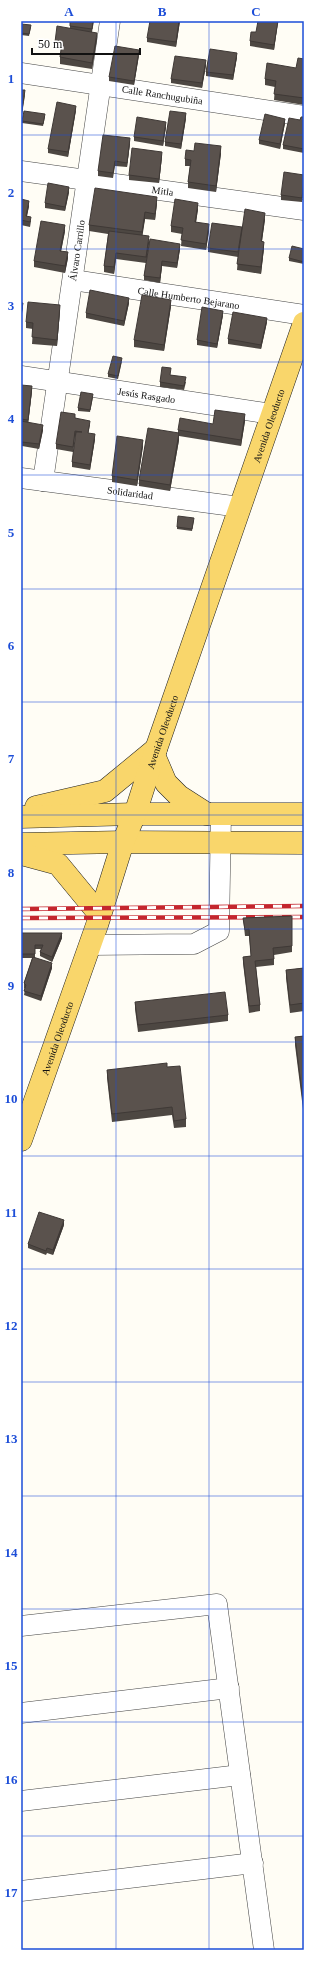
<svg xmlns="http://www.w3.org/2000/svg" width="325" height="1971" viewBox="0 0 325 1971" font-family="Georgia,serif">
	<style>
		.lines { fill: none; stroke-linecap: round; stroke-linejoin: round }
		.minor-casing { stroke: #444; stroke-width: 21 }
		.major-casing { stroke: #222; stroke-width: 23 }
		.minor { stroke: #fff; stroke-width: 20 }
		.major { stroke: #f9d66b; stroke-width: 22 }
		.rail-casing { stroke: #c4262e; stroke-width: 4.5 }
		.rail { stroke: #fff; stroke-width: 3; stroke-dasharray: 9; stroke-linecap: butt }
		.wall { fill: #4d4742 }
		.shaded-wall { fill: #3f3936 }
		.building { fill: #5a524d; stroke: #3f3936 }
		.grid { fill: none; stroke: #1d4ed8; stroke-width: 1; stroke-opacity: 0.55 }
		.labels { text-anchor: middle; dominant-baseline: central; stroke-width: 4; stroke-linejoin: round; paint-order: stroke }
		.street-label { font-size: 10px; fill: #111; stroke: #fff }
		.neatline { fill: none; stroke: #1d4ed8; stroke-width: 1.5 }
		.grid-label { font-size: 13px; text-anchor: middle; font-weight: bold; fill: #1d4ed8 }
	</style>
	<rect width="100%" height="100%" fill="#fffdf5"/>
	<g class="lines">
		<defs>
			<g id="minor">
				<path id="s1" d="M 21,73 L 304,116"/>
				<path id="s2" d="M 21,171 L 304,210"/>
				<path id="s3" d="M 73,280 L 304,315"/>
				<path id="s4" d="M 21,376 L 272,414"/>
				<path id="s5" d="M 21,478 L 240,507"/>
				<path id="s6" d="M 43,481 L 110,21"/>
				<path d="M 90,945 L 194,944 L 219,931 L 221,814"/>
				<path d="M 21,1626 L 217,1604 L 264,1950"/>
				<path d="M 21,1713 L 229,1688"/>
				<path d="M 21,1801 L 240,1775"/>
				<path d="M 21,1891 L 253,1863"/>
			</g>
			<g id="major">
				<path d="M 154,755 L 166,783 L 179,796 L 207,814"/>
				<path d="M 36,807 L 105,791 L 156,749"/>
				<path d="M 21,817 L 135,814 L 304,814"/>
				<path d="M 21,844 L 123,842 L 304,843"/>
				<path d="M 21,854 L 58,864 L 100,915"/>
				<path id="s7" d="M 21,1140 L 97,925 L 123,842 L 135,814 L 154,755 L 304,323"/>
			</g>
		</defs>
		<!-- minor casing -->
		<use href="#minor" class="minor-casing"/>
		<!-- major casing -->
		<use href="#major" class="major-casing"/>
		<!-- minor -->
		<use href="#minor" class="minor"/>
		<!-- major -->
		<use href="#major" class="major"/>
		<defs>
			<g id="rail">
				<path d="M 21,909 L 304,906"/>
				<path d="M 21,918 L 304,917"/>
			</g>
		</defs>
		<!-- rail casing -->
		<use href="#rail" class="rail-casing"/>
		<!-- rail -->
		<use href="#rail" class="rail"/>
	</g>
	<!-- wall -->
	<g class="wall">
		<path d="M 70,21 L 94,21 L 92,32 L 97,39 L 92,69 L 60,64 L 60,57 L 61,49 L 55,48 L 55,42 L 70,28 Z"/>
		<path d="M 180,21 L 176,47 L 147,42 L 147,38 Z"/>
		<path d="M 278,21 L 274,50 L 250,46 L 250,41 Z"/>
		<path d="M 21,24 L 31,27 L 29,36 L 21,35 Z"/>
		<path d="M 139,55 L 134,85 L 109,81 L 109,77 Z"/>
		<path d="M 237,57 L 233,80 L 206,76 L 206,72 Z"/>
		<path d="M 304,59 L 304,105 L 274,100 L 275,87 L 265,85 L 265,79 L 296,68 Z"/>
		<path d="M 206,65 L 202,88 L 171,83 L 171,79 Z"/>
		<path d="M 76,110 L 68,157 L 48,153 L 48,149 Z"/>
		<path d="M 45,117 L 43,126 L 22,123 L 22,121 Z"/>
		<path d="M 304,117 L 304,153 L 283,149 L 283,145 L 300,120 Z"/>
		<path d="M 186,118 L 181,149 L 165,146 L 165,142 Z"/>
		<path d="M 285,123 L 280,149 L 259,144 L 259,140 Z"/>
		<path d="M 166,127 L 163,146 L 134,141 L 134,137 Z"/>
		<path d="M 130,143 L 127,167 L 115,166 L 113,178 L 98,176 L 98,171 Z"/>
		<path d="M 221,153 L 216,192 L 188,188 L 188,182 L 190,166 L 185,166 L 185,159 Z"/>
		<path d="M 162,156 L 159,183 L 129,180 L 129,175 Z"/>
		<path d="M 304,175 L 302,202 L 281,200 L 281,195 Z"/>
		<path d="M 69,192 L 65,211 L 45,208 L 45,203 Z"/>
		<path d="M 21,199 L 29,206 L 27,216 L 31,221 L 30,227 L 21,225 Z"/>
		<path d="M 157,203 L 155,220 L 145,219 L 142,235 L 149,243 L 146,263 L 116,259 L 114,274 L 104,272 L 104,266 L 108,234 L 89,231 L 89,225 Z"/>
		<path d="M 198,209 L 196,222 L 209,231 L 206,250 L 181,246 L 182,234 L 171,232 L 171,226 Z"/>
		<path d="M 265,219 L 262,241 L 264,248 L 261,274 L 237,270 L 238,257 L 208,252 L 208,248 L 242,227 Z"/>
		<path d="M 65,231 L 61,251 L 68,258 L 65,273 L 34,267 L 34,261 Z"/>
		<path d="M 150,239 L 180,249 L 177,268 L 162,266 L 160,283 L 144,280 L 144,276 Z"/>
		<path d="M 304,249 L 304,264 L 289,261 L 289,258 Z"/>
		<path d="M 129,303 L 124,326 L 86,318 L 86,313 Z"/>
		<path d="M 171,306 L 164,351 L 134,347 L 134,340 Z"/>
		<path d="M 60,311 L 57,346 L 32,344 L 33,329 L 26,328 L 26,322 Z"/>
		<path d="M 223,315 L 217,348 L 197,345 L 197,340 Z"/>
		<path d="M 267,322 L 261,349 L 228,344 L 228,339 Z"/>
		<path d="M 122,361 L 118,379 L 108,377 L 108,374 Z"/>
		<path d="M 171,375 L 186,382 L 184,390 L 160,387 L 160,382 Z"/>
		<path d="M 21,385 L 32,391 L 28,423 L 43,430 L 39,449 L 22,446 L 21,451 Z"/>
		<path d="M 93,397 L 90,412 L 78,411 L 78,408 Z"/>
		<path d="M 75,418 L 90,425 L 88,434 L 95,439 L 90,470 L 72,467 L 72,462 L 76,435 L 75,435 L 73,452 L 56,449 L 56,444 Z"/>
		<path d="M 245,421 L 241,446 L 179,436 L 179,440 L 170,491 L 139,486 L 139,480 L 178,433 L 178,430 L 213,424 Z"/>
		<path d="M 143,446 L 137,486 L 112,482 L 112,476 Z"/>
		<path d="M 194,520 L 192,531 L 177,529 L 177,527 Z"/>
		<path d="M 292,916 L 292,952 L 274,955 L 274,965 L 256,967 L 260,1005 L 260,1011 L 249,1013 L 243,963 L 243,957 L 251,956 L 249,936 L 245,936 L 243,918 Z"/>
		<path d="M 21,933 L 62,938 L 52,962 L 40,956 L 40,952 L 41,949 L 35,949 L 35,958 L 52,968 L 41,1001 L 24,995 L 25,989 L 24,988 L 24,983 L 32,958 L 21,958 Z"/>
		<path d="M 304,968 L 304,1011 L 290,1013 L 286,978 L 286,970 Z"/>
		<path d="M 135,1002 L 228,1015 L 228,1021 L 138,1032 L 135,1009 Z"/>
		<path d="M 304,1036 L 304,1117 L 295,1045 L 295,1037 Z"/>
		<path d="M 167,1067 L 186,1119 L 186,1127 L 174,1128 L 172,1115 L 112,1122 L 107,1078 L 107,1070 Z"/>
		<path d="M 64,1225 L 53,1255 L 47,1253 L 46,1255 L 28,1248 L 28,1244 Z"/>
	</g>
	<!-- shaded-wall -->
	<g class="shaded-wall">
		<path d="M 179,21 L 180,21 L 176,47 L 176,42 Z"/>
		<path d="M 278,21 L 278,22 L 274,50 L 274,45 Z"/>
		<path d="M 97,33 L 97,39 L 92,69 L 92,63 Z"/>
		<path d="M 139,50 L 139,55 L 134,85 L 134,81 Z"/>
		<path d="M 237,53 L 237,57 L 233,80 L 233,75 Z"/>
		<path d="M 206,60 L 206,65 L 202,88 L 202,83 Z"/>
		<path d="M 25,90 L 25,95 L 21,121 L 21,116 Z"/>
		<path d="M 76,106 L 76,110 L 68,157 L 68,152 Z"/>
		<path d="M 186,113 L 186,118 L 181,149 L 181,144 Z"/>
		<path d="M 285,119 L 285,123 L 280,149 L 280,144 Z"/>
		<path d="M 166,122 L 166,127 L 163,146 L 163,141 Z"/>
		<path d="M 130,138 L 130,143 L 127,167 L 127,163 Z"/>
		<path d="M 221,146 L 221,153 L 216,192 L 216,186 Z"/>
		<path d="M 162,152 L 162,156 L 159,183 L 159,179 Z"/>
		<path d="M 304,181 L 304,186 L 302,202 L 302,198 Z"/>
		<path d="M 69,187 L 69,192 L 65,211 L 65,207 Z"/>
		<path d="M 157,197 L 157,203 L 155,220 L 155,214 Z"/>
		<path d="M 29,201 L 29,206 L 26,220 L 26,216 Z"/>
		<path d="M 198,203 L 198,209 L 195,229 L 195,222 Z"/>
		<path d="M 145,212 L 145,219 L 142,239 L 142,232 Z"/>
		<path d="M 265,213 L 265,219 L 261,248 L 261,241 Z"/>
		<path d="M 209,224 L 209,231 L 206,250 L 206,244 Z"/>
		<path d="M 65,225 L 65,231 L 60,257 L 60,251 Z"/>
		<path d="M 149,236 L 149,243 L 146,263 L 146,257 Z"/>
		<path d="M 264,242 L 264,248 L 261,274 L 261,267 Z"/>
		<path d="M 180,244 L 180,249 L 177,268 L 177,263 Z"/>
		<path d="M 68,252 L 68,258 L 65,273 L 65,266 Z"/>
		<path d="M 116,253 L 116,259 L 114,274 L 114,267 Z"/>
		<path d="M 162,261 L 162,266 L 160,283 L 160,278 Z"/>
		<path d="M 129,298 L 129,303 L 124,326 L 124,321 Z"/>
		<path d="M 171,300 L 171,306 L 164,351 L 164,345 Z"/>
		<path d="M 23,303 L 23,308 L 21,319 L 21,314 Z"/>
		<path d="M 60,305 L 60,311 L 57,346 L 57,340 Z"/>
		<path d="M 223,311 L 223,315 L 217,348 L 217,344 Z"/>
		<path d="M 267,318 L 267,322 L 261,349 L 261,345 Z"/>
		<path d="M 32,386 L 32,391 L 28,425 L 28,420 Z"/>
		<path d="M 245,414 L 245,421 L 241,446 L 241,440 Z"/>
		<path d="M 43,425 L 43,430 L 39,449 L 39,444 Z"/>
		<path d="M 75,431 L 75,435 L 73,452 L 73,447 Z"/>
		<path d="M 179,433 L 179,440 L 170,491 L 170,485 Z"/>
		<path d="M 95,434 L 95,439 L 90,470 L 90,465 Z"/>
		<path d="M 143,440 L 143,446 L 137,486 L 137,480 Z"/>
		<path d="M 62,933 L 62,938 L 52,962 L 52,957 Z"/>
		<path d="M 52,963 L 52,968 L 41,1001 L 41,996 Z"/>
		<path d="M 64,1220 L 64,1225 L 53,1255 L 53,1250 Z"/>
	</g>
	<!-- building -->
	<g class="building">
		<path d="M 70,21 L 93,21 L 92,29 L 70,26 Z"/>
		<path d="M 150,21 L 179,21 L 176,42 L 147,38 Z"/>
		<path d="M 258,21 L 278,21 L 274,45 L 250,41 L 251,32 L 256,32 Z"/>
		<path d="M 21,24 L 31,25 L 29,34 L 21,33 Z"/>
		<path d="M 57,26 L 97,33 L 92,63 L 60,57 L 62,43 L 55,42 Z"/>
		<path d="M 115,46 L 139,50 L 134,81 L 109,77 Z"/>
		<path d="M 210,49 L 237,53 L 233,75 L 206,72 Z"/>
		<path d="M 175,56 L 206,60 L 202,83 L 171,79 Z"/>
		<path d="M 298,58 L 304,59 L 304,98 L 274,94 L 276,81 L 265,79 L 267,63 L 296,68 Z"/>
		<path d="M 21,90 L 25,90 L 21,116 Z"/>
		<path d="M 57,102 L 76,106 L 68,152 L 48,149 Z"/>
		<path d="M 24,111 L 45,114 L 43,124 L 22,121 Z"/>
		<path d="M 170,111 L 186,113 L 181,144 L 165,142 Z"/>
		<path d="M 265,114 L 285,119 L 280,144 L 259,140 Z"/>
		<path d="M 137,117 L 166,122 L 163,141 L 134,137 Z"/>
		<path d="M 301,117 L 304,117 L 304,149 L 283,145 L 289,118 L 300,120 Z"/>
		<path d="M 103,135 L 130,138 L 127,163 L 115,161 L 113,173 L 98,171 Z"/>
		<path d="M 195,143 L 221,146 L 216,186 L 188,182 L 191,160 L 185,159 L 186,150 L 194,151 Z"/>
		<path d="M 132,148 L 162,152 L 159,179 L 129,175 Z"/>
		<path d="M 284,172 L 304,175 L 304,181 L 302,198 L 281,195 Z"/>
		<path d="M 48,183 L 69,187 L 65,207 L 45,203 Z"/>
		<path d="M 95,188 L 157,197 L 155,214 L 145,212 L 142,232 L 89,225 Z"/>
		<path d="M 21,199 L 29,201 L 26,216 L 31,217 L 30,222 L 21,220 Z"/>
		<path d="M 175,199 L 198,203 L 195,222 L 209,224 L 206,244 L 181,240 L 183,228 L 171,226 Z"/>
		<path d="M 245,209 L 265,213 L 261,241 L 264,242 L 261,267 L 237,264 Z"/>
		<path d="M 41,221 L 65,225 L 60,251 L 68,252 L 65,266 L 34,261 Z"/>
		<path d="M 212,223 L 242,227 L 238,252 L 208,248 Z"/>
		<path d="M 109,231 L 149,236 L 146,257 L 116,253 L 114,267 L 104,266 Z"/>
		<path d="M 150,239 L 180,244 L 177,263 L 162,261 L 160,278 L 144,276 Z"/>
		<path d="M 292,246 L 304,249 L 304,262 L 289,258 Z"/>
		<path d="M 90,290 L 129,298 L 124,321 L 86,313 Z"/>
		<path d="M 142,295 L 171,300 L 164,345 L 134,340 Z"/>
		<path d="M 28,302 L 60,305 L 57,340 L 32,337 L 33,323 L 26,322 Z"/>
		<path d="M 21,303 L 23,303 L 21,314 Z"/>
		<path d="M 202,307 L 223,311 L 217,344 L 197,340 Z"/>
		<path d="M 233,312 L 267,318 L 261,345 L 228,339 Z"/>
		<path d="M 113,356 L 122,358 L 118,376 L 108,374 Z"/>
		<path d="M 162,367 L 171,368 L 170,375 L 186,377 L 184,386 L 160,382 Z"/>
		<path d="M 21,385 L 32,386 L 28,420 L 21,419 Z"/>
		<path d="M 81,392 L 93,394 L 90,410 L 78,408 Z"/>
		<path d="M 215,410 L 245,414 L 241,440 L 178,430 L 180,418 L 213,424 Z"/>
		<path d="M 61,412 L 75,414 L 75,418 L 90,421 L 88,433 L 95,434 L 90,465 L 72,462 L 76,432 L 82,432 L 75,431 L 73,447 L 56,444 Z"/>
		<path d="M 21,421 L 43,425 L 39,444 L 22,442 L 21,446 Z"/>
		<path d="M 148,428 L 179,433 L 170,485 L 139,480 Z"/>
		<path d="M 117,436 L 143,440 L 137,480 L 112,476 Z"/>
		<path d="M 178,516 L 194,518 L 192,529 L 177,527 Z"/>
		<path d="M 292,916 L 292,946 L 273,948 L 274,959 L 255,961 L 260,1005 L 249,1006 L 243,957 L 251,956 L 249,929 L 245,930 L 243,918 Z"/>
		<path d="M 21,933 L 62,933 L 52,957 L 40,952 L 43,945 L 35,945 L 35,954 L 21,954 Z"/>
		<path d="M 33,957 L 52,963 L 41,996 L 24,991 L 26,985 L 24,983 Z"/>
		<path d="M 304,968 L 304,1003 L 290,1005 L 286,970 Z"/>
		<path d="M 225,992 L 228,1015 L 138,1025 L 135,1002 Z"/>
		<path d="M 304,1036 L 304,1109 L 295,1037 Z"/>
		<path d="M 167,1063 L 167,1067 L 180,1066 L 186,1119 L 174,1121 L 172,1107 L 112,1114 L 107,1070 Z"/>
		<path d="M 39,1212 L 64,1220 L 53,1250 L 47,1248 L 46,1251 L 28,1244 Z"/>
	</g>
	<!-- grid -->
	<path class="grid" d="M 116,21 L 116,1950M 209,21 L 209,1950M 21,135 L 304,135M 21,249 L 304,249M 21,362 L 304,362M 21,475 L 304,475M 21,589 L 304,589M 21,702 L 304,702M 21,815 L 304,815M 21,929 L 304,929M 21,1042 L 304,1042M 21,1156 L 304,1156M 21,1269 L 304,1269M 21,1382 L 304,1382M 21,1496 L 304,1496M 21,1609 L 304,1609M 21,1722 L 304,1722M 21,1836 L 304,1836"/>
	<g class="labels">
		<!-- street labels -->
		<g class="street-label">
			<text stroke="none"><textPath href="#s1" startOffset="143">Calle Ranchugubiña</textPath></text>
			<text stroke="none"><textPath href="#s2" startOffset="143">Mitla</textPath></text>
			<text stroke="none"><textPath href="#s6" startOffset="233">Álvaro Carrillo</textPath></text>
			<text stroke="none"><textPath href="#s3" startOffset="117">Calle Humberto Bejarano</textPath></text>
			<text stroke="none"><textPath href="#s4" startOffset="127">Jesús Rasgado</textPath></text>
			<text stroke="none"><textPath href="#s7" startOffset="756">Avenida Oleoducto</textPath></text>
			<text stroke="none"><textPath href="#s5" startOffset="110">Solidaridad</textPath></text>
			<text stroke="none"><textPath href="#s7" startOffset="432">Avenida Oleoducto</textPath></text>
			<text stroke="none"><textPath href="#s7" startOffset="108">Avenida Oleoducto</textPath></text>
		</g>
	</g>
	<!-- border -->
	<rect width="325" height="1971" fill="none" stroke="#ffffff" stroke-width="44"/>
	<!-- scale -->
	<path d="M32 48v6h108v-6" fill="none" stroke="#111111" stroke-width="2"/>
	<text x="38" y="48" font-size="12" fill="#111111" stroke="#ffffff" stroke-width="3" paint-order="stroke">50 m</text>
	<rect x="22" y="22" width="281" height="1927" class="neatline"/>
	<g class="grid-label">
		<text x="69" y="16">A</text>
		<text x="162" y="16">B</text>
		<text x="256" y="16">C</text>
		<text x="11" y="83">1</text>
		<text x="11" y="197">2</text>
		<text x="11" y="310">3</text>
		<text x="11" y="423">4</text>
		<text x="11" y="537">5</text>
		<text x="11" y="650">6</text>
		<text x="11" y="763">7</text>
		<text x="11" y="877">8</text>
		<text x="11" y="990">9</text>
		<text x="11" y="1103">10</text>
		<text x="11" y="1217">11</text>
		<text x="11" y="1330">12</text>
		<text x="11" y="1443">13</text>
		<text x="11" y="1557">14</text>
		<text x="11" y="1670">15</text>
		<text x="11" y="1784">16</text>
		<text x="11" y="1897">17</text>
	</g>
</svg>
